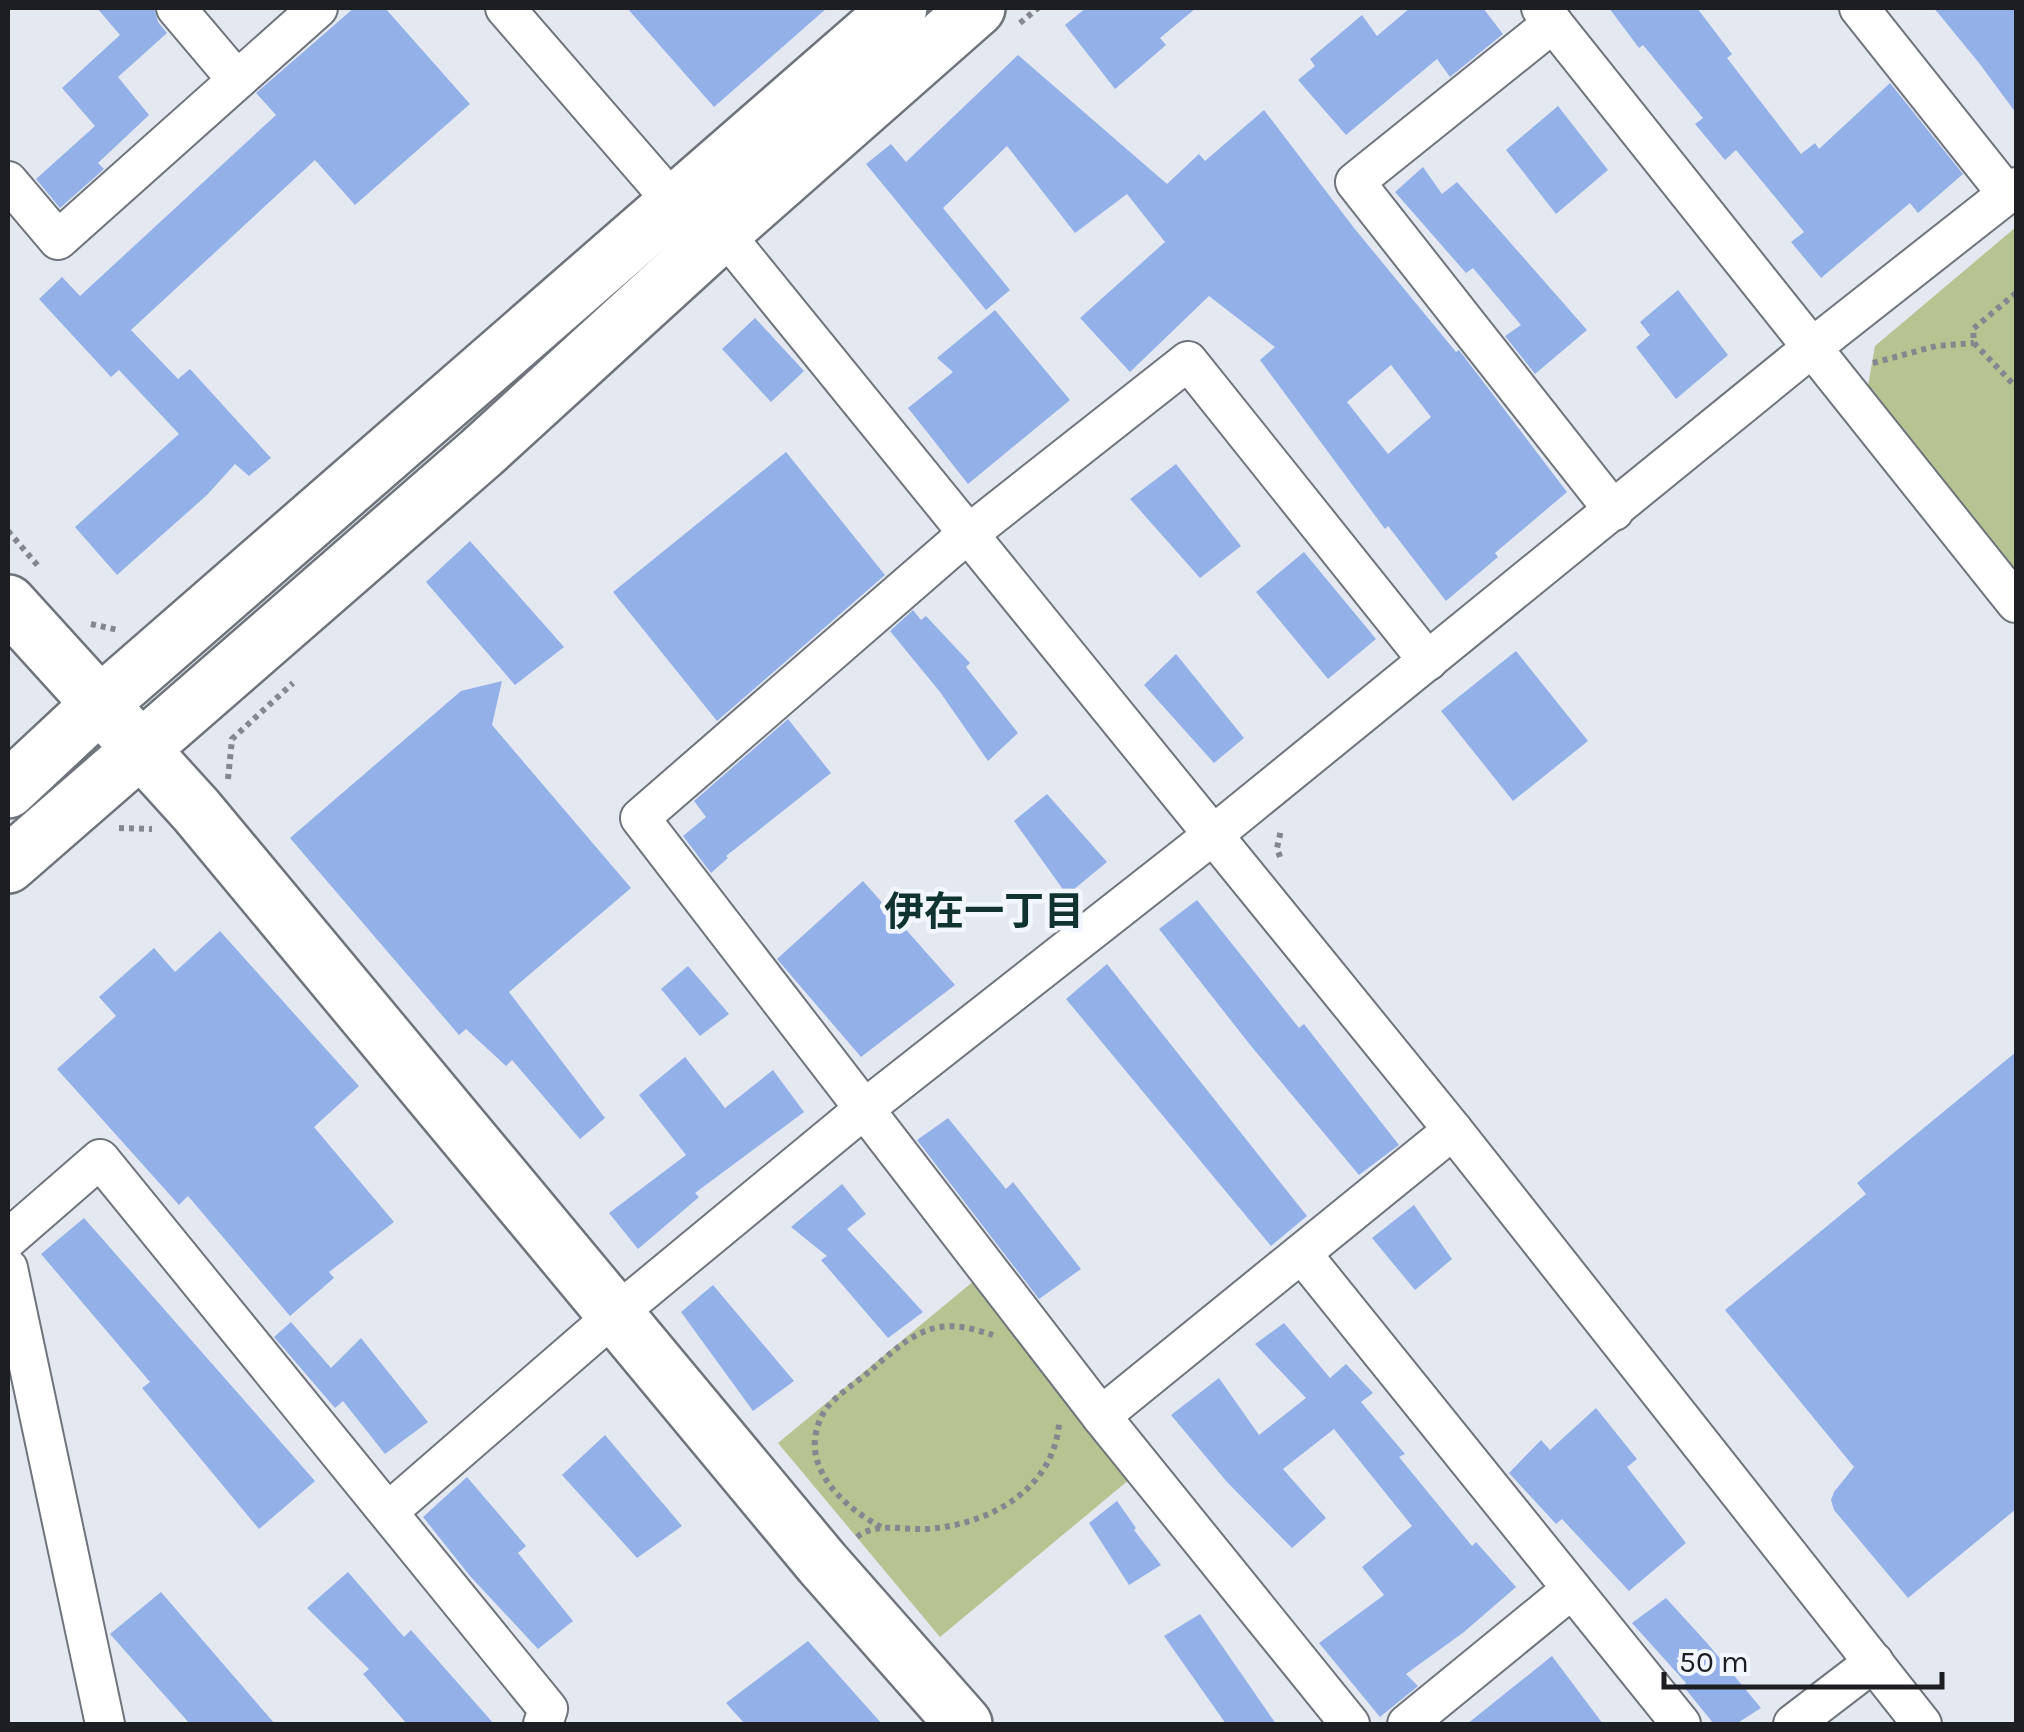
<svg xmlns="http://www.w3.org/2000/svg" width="2024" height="1732" viewBox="0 0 2024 1732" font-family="Karla,'Noto Sans JP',sans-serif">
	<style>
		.green { fill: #b6c491 }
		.building { fill: #93b0e9; fill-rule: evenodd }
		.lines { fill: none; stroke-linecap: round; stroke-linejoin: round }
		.street-casing { stroke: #6f737b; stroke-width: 42 }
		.secondary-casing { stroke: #6f737b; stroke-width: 60 }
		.path { stroke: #84878d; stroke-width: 6; stroke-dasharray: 5 5; stroke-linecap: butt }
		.street { stroke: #fff; stroke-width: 38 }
		.secondary { stroke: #fff; stroke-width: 55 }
		.labels { text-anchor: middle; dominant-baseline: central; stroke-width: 9; stroke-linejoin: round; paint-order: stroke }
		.neighbourhood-label { font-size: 40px; font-weight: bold; fill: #103332; stroke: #f2f6ff }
	</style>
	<rect width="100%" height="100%" fill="#e4e9f1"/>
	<!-- green -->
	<g class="green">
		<path d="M 2016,227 L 2016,575 L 1868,386 L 1875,346 Z"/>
		<path d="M 981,1275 L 1142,1469 L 940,1637 L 778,1443 Z"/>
	</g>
	<!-- building -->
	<g class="building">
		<path d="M 97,8 L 154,8 L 158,22 L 167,33 L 118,77 L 149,115 L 98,163 L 104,169 L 60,208 L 36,179 L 95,126 L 62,88 L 120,35 Z"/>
		<path d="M 354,8 L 385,8 L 470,104 L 355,205 L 315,160 L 131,330 L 178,379 L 190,369 L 271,458 L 249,476 L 235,464 L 207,495 L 117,575 L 75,527 L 179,434 L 119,370 L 111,377 L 39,299 L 62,277 L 80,296 L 276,115 L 256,93 Z"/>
		<path d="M 627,8 L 827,8 L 714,107 Z"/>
		<path d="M 1086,8 L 1196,8 L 1160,38 L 1166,45 L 1115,89 L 1065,25 Z"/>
		<path d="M 1410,8 L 1483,8 L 1503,34 L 1450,77 L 1437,59 L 1346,135 L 1298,80 L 1315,66 L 1310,59 L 1362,15 L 1377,36 Z"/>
		<path d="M 1609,8 L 1697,8 L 1732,54 L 1727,58 L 1801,154 L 1815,143 L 1819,149 L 1890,83 L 1963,174 L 1918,213 L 1910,203 L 1821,278 L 1791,242 L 1804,232 L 1736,150 L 1725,160 L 1695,124 L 1703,118 L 1643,45 L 1639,48 Z"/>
		<path d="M 1934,8 L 2016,8 L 2016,113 L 1979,63 Z"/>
		<path d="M 1018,55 L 1167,184 L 1199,154 L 1205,161 L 1264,110 L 1354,228 L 1456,352 L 1459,350 L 1567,492 L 1495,553 L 1498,557 L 1446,601 L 1388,526 L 1385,529 L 1260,360 L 1275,347 L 1209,296 L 1130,372 L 1080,318 L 1165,242 L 1127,194 L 1075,233 L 1007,146 L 943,208 L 1010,290 L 986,310 L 866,164 L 891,144 L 906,162 ZM 1391,365 L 1431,417 L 1388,454 L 1347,402 Z"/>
		<path d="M 1558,106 L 1608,170 L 1556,214 L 1506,150 Z"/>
		<path d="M 1423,167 L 1442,194 L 1457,182 L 1587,330 L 1535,374 L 1505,336 L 1521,325 L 1473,268 L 1466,273 L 1395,192 Z"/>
		<path d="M 1678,290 L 1728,355 L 1676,399 L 1636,347 L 1650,335 L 1640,322 Z"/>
		<path d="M 995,310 L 1070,400 L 968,484 L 908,408 L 953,372 L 937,358 Z"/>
		<path d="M 755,318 L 804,371 L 771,402 L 722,349 Z"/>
		<path d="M 786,452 L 885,575 L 717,721 L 613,592 Z"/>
		<path d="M 1176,464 L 1241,546 L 1200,578 L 1130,499 Z"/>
		<path d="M 470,541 L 564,647 L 515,685 L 426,582 Z"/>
		<path d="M 1304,552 L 1376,639 L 1328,679 L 1256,592 Z"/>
		<path d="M 913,610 L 921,620 L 926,616 L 970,663 L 966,667 L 1018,733 L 988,761 L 940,692 L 890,631 Z"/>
		<path d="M 1516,651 L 1588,741 L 1513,801 L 1441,711 Z"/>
		<path d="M 1176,654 L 1244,738 L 1214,763 L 1144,685 Z"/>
		<path d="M 502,681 L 492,725 L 631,888 L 509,992 L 605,1118 L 580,1139 L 512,1060 L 506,1066 L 466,1029 L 459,1035 L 290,838 L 461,691 Z"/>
		<path d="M 788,719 L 831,773 L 726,856 L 728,858 L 711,873 L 683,836 L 706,817 L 694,801 Z"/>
		<path d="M 1047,794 L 1107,862 L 1067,895 L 1014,821 Z"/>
		<path d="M 863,881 L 955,985 L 861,1057 L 777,959 Z"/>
		<path d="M 1197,900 L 1299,1028 L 1304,1024 L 1399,1145 L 1359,1175 L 1251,1046 L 1159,929 Z"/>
		<path d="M 220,931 L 359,1086 L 314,1127 L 394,1222 L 329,1272 L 334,1278 L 290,1316 L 188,1196 L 179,1205 L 57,1069 L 116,1016 L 99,997 L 154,948 L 175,972 Z"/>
		<path d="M 1107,964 L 1307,1216 L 1271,1246 L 1066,999 Z"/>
		<path d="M 688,966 L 729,1014 L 700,1036 L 661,989 Z"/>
		<path d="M 2016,1052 L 2016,1509 L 1908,1598 L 1834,1510 L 1831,1500 L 1834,1492 L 1854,1467 L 1725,1310 L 1866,1194 L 1857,1183 Z"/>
		<path d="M 685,1057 L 725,1108 L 773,1070 L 804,1112 L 695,1193 L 699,1197 L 638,1249 L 609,1213 L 686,1155 L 639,1095 Z"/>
		<path d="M 948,1118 L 1006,1189 L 1013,1182 L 1081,1269 L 1039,1299 L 917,1140 Z"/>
		<path d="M 842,1184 L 866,1214 L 847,1229 L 923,1312 L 888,1338 L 821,1260 L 827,1256 L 791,1227 Z"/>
		<path d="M 1414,1205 L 1452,1259 L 1415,1290 L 1372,1238 Z"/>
		<path d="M 84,1218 L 315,1481 L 259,1529 L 142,1388 L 150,1382 L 41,1254 Z"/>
		<path d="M 713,1285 L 794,1381 L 753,1411 L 681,1312 Z"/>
		<path d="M 291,1322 L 331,1368 L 361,1338 L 428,1422 L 385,1454 L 343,1401 L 335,1408 L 274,1337 Z"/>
		<path d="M 1284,1323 L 1330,1378 L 1346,1364 L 1373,1393 L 1361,1402 L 1405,1454 L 1399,1457 L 1472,1546 L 1476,1542 L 1516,1587 L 1464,1632 L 1406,1674 L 1418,1686 L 1380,1717 L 1319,1643 L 1384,1595 L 1362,1567 L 1412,1526 L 1334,1429 L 1283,1469 L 1326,1518 L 1292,1548 L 1227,1482 L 1171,1415 L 1219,1378 L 1259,1435 L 1306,1398 L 1255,1344 Z"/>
		<path d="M 1596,1408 L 1637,1459 L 1627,1467 L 1686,1543 L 1629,1591 L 1562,1519 L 1556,1524 L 1509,1473 L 1541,1440 L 1550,1450 Z"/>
		<path d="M 605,1435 L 682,1526 L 637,1558 L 562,1475 Z"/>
		<path d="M 467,1477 L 526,1546 L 518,1553 L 573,1621 L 538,1649 L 470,1576 L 423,1517 Z"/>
		<path d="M 1117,1501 L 1136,1528 L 1134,1530 L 1161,1565 L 1129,1585 L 1089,1523 Z"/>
		<path d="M 348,1572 L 404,1637 L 411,1630 L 494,1724 L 407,1724 L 363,1674 L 369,1669 L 307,1608 Z"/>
		<path d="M 161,1592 L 275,1724 L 190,1724 L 110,1634 Z"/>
		<path d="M 1666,1598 L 1707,1643 L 1761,1708 L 1736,1724 L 1714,1724 L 1683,1686 L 1686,1683 L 1632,1623 Z"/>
		<path d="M 1200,1614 L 1276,1724 L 1226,1724 L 1164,1636 Z"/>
		<path d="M 808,1641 L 882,1724 L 745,1724 L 726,1703 Z"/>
		<path d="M 1552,1656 L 1603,1724 L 1467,1724 Z"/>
	</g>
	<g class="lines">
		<defs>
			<g id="street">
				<path d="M 176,8 L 237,80"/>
				<path d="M 505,8 L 675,204"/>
				<path d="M 1541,8 L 2016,603"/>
				<path d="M 1859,8 L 2007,194"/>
				<path d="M 1553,23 L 1355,182 L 1614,511"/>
				<path d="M 8,181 L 58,240 L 318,8"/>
				<path d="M 723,232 L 1453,1130 L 1922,1724"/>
				<path d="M 8,1239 L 100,1159 L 548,1709 L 543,1724"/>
				<path d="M 1302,1254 L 1681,1724"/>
				<path d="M 8,1268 L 105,1724"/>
				<path d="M 1101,1416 L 1453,1130"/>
				<path d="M 389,1511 L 616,1314 L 863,1110 L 1213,835 L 1814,346 L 2016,187"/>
				<path d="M 1350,1724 L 1101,1416 L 640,818 L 952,547 L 1188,361 L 1428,661"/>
				<path d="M 1407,1724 L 1572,1589"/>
				<path d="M 1793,1724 L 1874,1662"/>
			</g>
			<g id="secondary">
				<path d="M 8,603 L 196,810 L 822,1563 L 964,1724"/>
				<path d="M 8,790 L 99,705 L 899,8"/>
				<path d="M 8,865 L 481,453 L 723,232 L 977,8"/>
			</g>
		</defs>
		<!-- street casing -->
		<use href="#street" class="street-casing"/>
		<!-- secondary casing -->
		<use href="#secondary" class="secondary-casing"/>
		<!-- path -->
		<g class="path">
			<path d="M 1020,23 L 1038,8"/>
			<path d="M 2016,293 L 1973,329 L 1974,343 L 2016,387"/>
			<path d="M 1873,363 L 1936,346 L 1974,343"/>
			<path d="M 8,531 L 39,567"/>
			<path d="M 91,624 L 118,630"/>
			<path d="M 228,779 L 232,739 L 293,683"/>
			<path d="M 119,828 L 152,829"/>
			<path d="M 1280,857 L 1277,848 L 1281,830"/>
			<path d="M 881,1527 C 840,1505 795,1462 824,1412 C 833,1397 856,1383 870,1371 C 890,1354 913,1331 940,1327 C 958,1324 977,1330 993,1335"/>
			<path d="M 857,1537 C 876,1522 902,1530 925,1529 C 986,1526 1053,1491 1059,1424"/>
		</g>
		<!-- street -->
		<use href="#street" class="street"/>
		<!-- secondary -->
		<use href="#secondary" class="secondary"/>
	</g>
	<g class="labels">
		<!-- neighbourhood labels -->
		<g class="neighbourhood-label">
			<text x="984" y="911">伊在一丁目</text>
		</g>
	</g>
	<!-- border -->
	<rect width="2024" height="1732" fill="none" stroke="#1d1e21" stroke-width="20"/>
	<!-- scale -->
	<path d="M1664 1672v15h278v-15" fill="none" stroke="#1d1e21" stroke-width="5"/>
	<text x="1679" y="1672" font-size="30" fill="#1d1e21" stroke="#f2f6ff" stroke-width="8" paint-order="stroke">50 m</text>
</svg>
